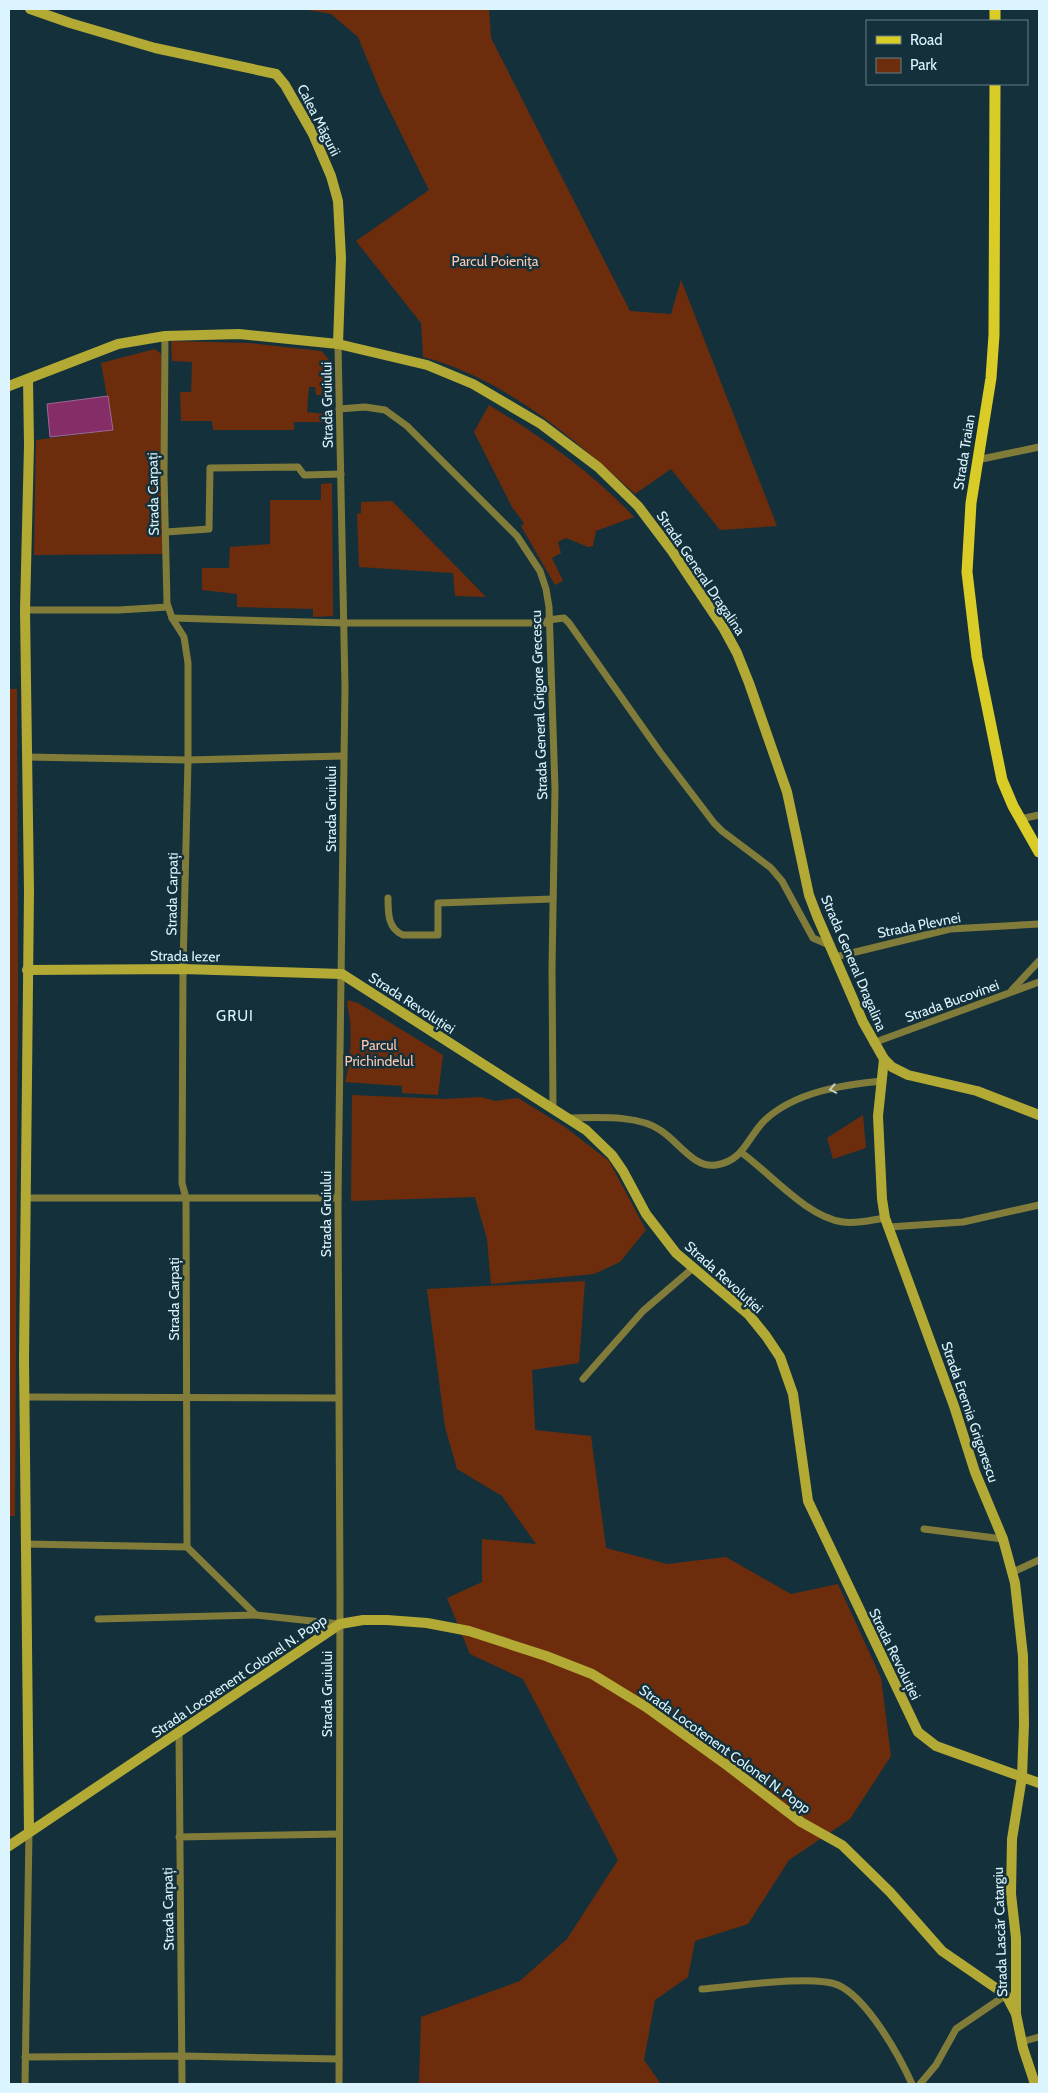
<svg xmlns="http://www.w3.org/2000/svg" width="1048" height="2093" viewBox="0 0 1048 2093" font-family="Cabin,sans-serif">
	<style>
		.green { fill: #6d2d0c }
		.water { fill: #852d66; stroke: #9f6994 }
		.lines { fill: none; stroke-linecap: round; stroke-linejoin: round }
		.street { stroke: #827c3a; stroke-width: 7 }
		.secondary { stroke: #b3a935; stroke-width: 10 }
		.primary { stroke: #d9cc27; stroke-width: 11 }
		.oneway { stroke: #c0d0c3 }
		.labels { text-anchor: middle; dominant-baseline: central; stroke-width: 5; stroke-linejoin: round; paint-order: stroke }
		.street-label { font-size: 14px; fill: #dbf4fe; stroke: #14313b }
		.park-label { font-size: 14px; fill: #fbc7b1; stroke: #14313b }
		.neighbourhood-label { font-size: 15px; letter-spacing: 1px; fill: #dbf4fe; stroke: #14313b }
	</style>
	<rect width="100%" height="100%" fill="#14313b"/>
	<!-- green -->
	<g class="green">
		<path d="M 302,9 L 489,9 L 491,38 L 630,311 L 671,314 L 681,280 L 777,526 L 720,530 L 671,469 L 635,494 C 573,438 506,379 423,357 L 421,323 L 356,241 L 429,190 L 381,93 L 358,37 L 331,14 Z"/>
		<path d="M 171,341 L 250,343 L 321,351 C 333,361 332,372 332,387 L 322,387 L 321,395 L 316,395 L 315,387 L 309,387 L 307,412 L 331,415 L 331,422 L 294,422 L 294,430 L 213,430 L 212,421 L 181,421 L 180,392 L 191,392 L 192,362 L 172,361 Z"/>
		<path d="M 155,349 L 161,354 L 163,554 L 34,555 L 36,440 L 113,430 L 101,363 Z"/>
		<path d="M 489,405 C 542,437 592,472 634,517 L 596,531 L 593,546 L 588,547 L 566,538 L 558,542 L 561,553 L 552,558 L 563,581 L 555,585 L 521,526 L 524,523 L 512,507 L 474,432 Z"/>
		<path d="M 332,483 L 333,616 L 313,617 L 313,609 L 237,607 L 237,594 L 202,590 L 202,568 L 229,568 L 230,547 L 270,544 L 270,500 L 321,500 L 321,484 Z"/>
		<path d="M 392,501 L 395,504 L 486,597 L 455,596 L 453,573 L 359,567 L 357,514 L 361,513 L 361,502 Z"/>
		<path d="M 9,689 L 17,689 L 18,987 L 15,1516 L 9,1516 Z"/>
		<path d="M 348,1000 L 358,1003 L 443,1055 L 438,1095 L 402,1093 L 402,1086 L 345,1082 C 351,1063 353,1024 347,1005 Z"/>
		<path d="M 352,1095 L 445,1099 L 481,1097 L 495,1101 L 518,1098 L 565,1127 L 609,1161 L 646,1230 L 620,1262 L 594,1274 L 491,1284 L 487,1239 L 475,1197 L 351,1201 Z"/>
		<path d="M 863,1115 L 866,1148 L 833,1159 L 827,1138 Z"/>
		<path d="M 585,1281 L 579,1363 L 532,1370 L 535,1430 L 591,1436 L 606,1548 L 667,1564 L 726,1557 L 791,1594 L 838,1584 L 881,1678 L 891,1756 L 850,1819 L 789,1860 L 748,1924 L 695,1941 L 688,1977 L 655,2000 L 644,2060 L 661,2084 L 419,2084 L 421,2017 L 520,1981 L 567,1939 L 618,1860 L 523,1679 L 470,1654 L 447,1598 L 482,1582 L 482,1539 L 536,1544 L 502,1496 L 457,1469 L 445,1427 L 427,1289 Z"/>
	</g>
	<!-- water -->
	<path class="water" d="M 108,396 L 113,430 L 50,437 L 47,404 Z"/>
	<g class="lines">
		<!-- street -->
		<g class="street">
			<path d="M 165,336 L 164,476 L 167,603 L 172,618 L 184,637 L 188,663 L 188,760 L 183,969 L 182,1183 L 186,1198 L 187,1547"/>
			<path d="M 338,344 L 345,687 L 338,1198 L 340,1592 L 339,2084"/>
			<path d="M 339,409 L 365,407 L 385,410 L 407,426 L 517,536 L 540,571 L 546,589 L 549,607 L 555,789 L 552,968 L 553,1109"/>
			<path d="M 977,460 L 1039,447"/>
			<path d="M 166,532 L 209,529 L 210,468 L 298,467 L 304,475 L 341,474"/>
			<path d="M 25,610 L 119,610 L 168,607"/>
			<path d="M 172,618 L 344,623 L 548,623"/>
			<path d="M 548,620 L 564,618 L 569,623 L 660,752 L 714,823 L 722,831 L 771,868 L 782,881 L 813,938 L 829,945"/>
			<path d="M 26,757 L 188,760 L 343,756"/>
			<path d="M 1020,819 L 1039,815"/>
			<path d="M 388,898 C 388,913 388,929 403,935 L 438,935 L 438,903 L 553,899"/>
			<path d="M 835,957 L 950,929 L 1039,924"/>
			<path d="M 1012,990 L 1039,961"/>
			<path d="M 873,1043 L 1039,982"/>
			<path d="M 567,1118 C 594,1118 637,1114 660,1130 C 677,1140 694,1169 716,1165 C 744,1161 748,1136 765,1120 C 795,1092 842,1085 882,1081"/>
			<path d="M 742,1153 C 772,1175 807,1217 843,1222 C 857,1224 871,1220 885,1218"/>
			<path d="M 26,1198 L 338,1198"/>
			<path d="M 889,1227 L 963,1222 L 1039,1205"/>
			<path d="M 583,1379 L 643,1311 L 693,1268"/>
			<path d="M 24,1397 L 338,1398"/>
			<path d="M 924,1529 L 1003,1539"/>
			<path d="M 25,1544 L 187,1547 L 256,1615 L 340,1624"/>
			<path d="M 1013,1572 L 1039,1560"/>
			<path d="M 98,1619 L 256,1615"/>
			<path d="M 179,1733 L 182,2084"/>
			<path d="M 179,1837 L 339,1834"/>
			<path d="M 702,1989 C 732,1987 813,1974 838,1985 C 867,1998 899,2055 912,2084"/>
			<path d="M 1021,2042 L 1039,2037"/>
			<path d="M 25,2057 L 182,2056 L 339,2059"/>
			<path d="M 25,2084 L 29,1832"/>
			<path d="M 920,2084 L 936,2065 L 956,2029 L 1006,1995"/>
		</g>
		<!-- secondary -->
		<g class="secondary">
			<path d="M 30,9 L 70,23 L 155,48 L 276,74 L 285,85 L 313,134 L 331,176 L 338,201 L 341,258 L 338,344"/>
			<path d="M 28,379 L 29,445 L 25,610 L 29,891 L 24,1360 L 29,1832"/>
			<path d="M 9,386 L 118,344 L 165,336 L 239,334 L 338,344 L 427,365 L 473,384 L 541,424 L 598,467 L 638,506 L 672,551 L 724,629 L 737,653 L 749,683 L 787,792 L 809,895 L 817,916 L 863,1022 L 884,1059 L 892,1067 L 908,1075 L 977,1091 L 1039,1115"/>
			<path d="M 27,970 L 183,969 L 342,974 L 586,1130 L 612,1155 L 623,1171 L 646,1214 L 676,1253 L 749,1315 L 766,1336 L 780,1357 L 793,1394 L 808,1501 L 918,1732 L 936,1746 L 1039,1783"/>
			<path d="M 884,1059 L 878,1116 L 882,1199 L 885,1218 L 954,1406 L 975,1472 L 1003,1539 L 1015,1583 L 1023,1656 L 1024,1724 L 1022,1777 L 1012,1839 L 1011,1894 L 1016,1938 L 1016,2014 L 1023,2048 L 1035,2084"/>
			<path d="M 9,1846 L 340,1624 L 363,1620 L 387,1620 L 427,1623 L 469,1631 L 546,1656 L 592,1674 L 646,1707 L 728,1766 L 801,1822 L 842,1845 L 890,1892 L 942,1951 L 1006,1995 L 1016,2014"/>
		</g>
		<!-- primary -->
		<g class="primary">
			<path d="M 995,21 L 995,9"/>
			<path d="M 995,84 L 994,335 L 991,378 L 971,503 L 967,572 L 977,657 L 1002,780 L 1013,806 L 1039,852"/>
		</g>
	</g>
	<!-- one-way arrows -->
	<defs><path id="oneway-chevron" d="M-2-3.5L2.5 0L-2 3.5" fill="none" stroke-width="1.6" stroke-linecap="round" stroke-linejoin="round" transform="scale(1.25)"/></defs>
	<use class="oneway" href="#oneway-chevron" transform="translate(833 1089) rotate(169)"/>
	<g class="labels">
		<!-- street labels -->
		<g class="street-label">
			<text transform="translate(319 120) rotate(63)">Calea Măgurii</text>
			<text transform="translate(327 405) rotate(-91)">Strada Gruiului</text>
			<text transform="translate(964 452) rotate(-81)">Strada Traian</text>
			<text transform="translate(153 494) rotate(-91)">Strada Carpați</text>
			<text transform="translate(701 573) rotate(56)">Strada General Dragalina</text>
			<text transform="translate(539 705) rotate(-92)">Strada General Grigore Grecescu</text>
			<text transform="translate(331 809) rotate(-90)">Strada Gruiului</text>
			<text transform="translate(172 894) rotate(-89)">Strada Carpați</text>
			<text transform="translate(919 925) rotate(-11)">Strada Plevnei</text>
			<text transform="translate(185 956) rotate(1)">Strada Iezer</text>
			<text transform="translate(854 963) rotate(67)">Strada General Dragalina</text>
			<text transform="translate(952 1001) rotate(-20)">Strada Bucovinei</text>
			<text transform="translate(412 1003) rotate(33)">Strada Revoluției</text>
			<text transform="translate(326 1214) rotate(-90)">Strada Gruiului</text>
			<text transform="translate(724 1277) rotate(42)">Strada Revoluției</text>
			<text transform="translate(174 1299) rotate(-90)">Strada Carpați</text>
			<text transform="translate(970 1412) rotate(71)">Strada Eremia Grigorescu</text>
			<text transform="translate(895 1654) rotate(64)">Strada Revoluției</text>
			<text transform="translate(239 1676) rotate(-34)">Strada Locotenent Colonel N. Popp</text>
			<text transform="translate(327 1694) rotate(-90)">Strada Gruiului</text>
			<text transform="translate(725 1749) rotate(36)">Strada Locotenent Colonel N. Popp</text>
			<text transform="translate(168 1909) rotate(-91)">Strada Carpați</text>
			<text transform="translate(1000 1932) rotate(-92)">Strada Lascăr Catargiu</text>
		</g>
		<!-- park labels -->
		<g class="park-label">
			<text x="495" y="261">Parcul Poieniţa</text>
			<text x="379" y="1045">Parcul<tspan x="379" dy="16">Prichindelul</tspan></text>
		</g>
		<!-- neighbourhood labels -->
		<g class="neighbourhood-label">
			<text x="235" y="1016">GRUI</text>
		</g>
	</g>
	<!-- border -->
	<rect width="1048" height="2093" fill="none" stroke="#dbf4fe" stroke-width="20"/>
	<!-- legend -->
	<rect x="866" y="20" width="162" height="65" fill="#14313b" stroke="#647f89"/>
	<rect x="876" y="36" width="25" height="8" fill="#d9cc27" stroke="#647f89"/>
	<text x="910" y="45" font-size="15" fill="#dbf4fe">Road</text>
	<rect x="876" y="58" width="25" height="15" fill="#6d2d0c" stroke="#647f89"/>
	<text x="910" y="70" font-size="15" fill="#dbf4fe">Park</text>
</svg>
